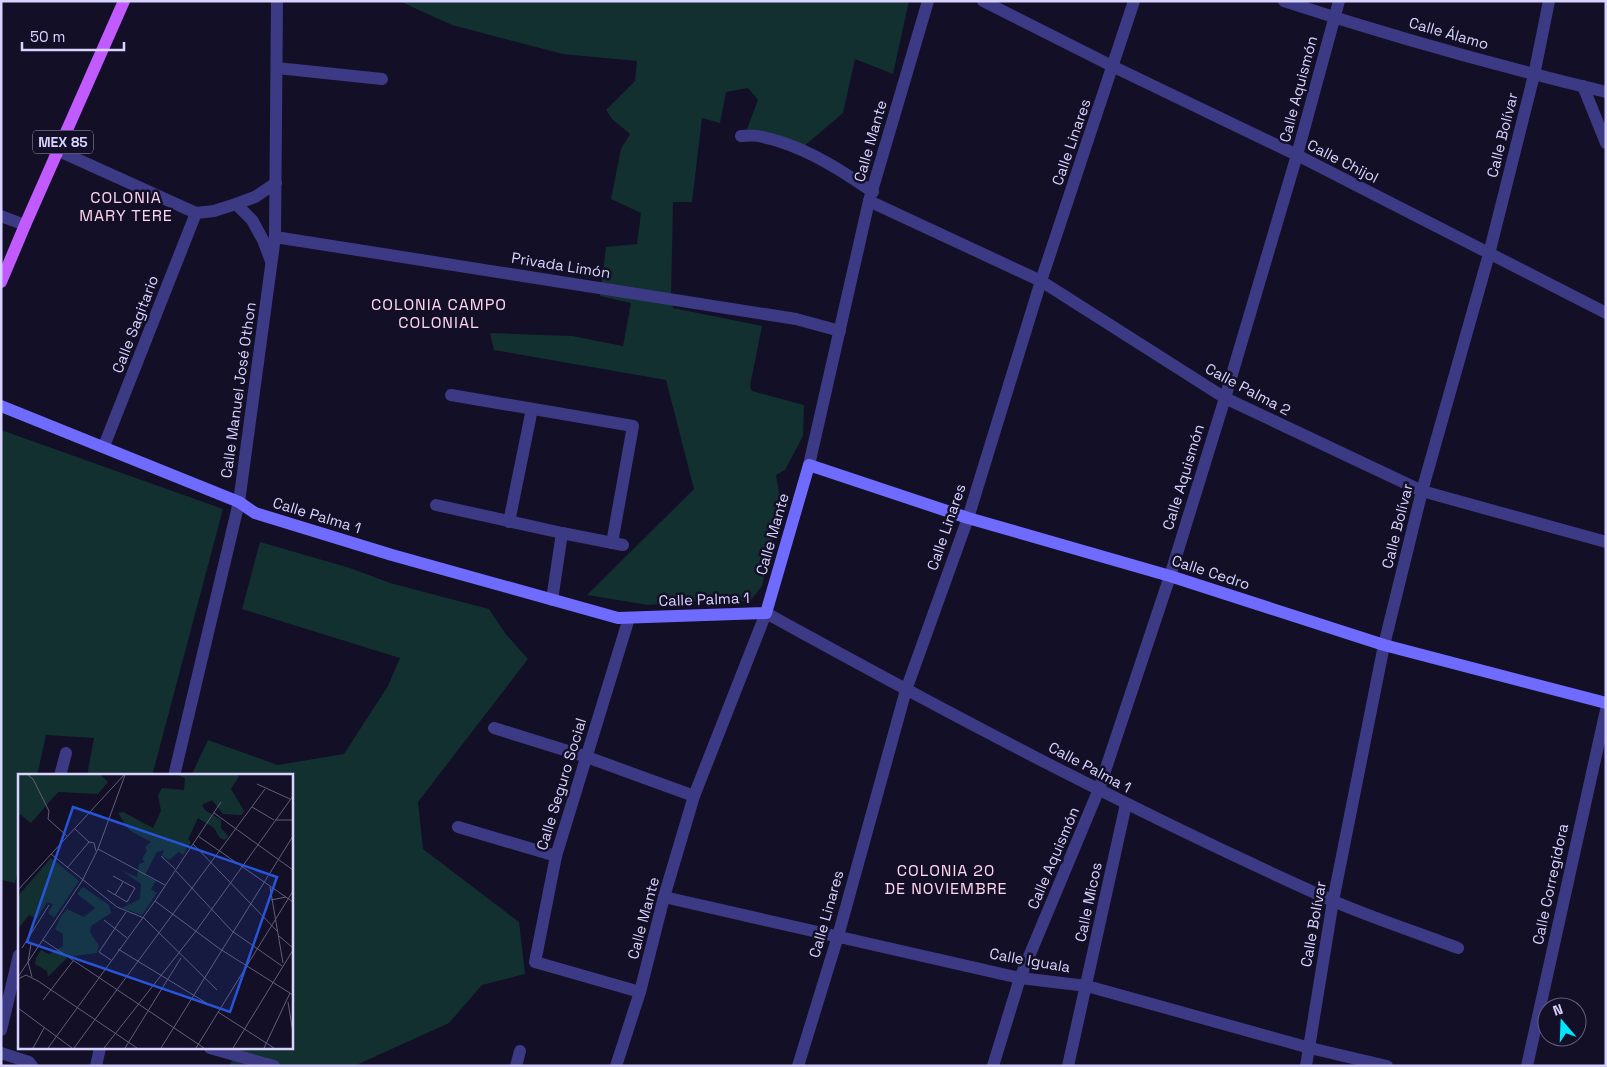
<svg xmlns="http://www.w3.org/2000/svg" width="1607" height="1067" viewBox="0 0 1607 1067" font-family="'Space Grotesk',sans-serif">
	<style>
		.green { fill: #12302f }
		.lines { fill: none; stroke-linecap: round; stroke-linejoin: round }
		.street { stroke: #3d3a85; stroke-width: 12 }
		.secondary { stroke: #6f6bff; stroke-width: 12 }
		.primary { stroke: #c25bff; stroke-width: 12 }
		.labels { text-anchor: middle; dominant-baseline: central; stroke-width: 5; stroke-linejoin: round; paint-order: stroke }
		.shield { fill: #130f26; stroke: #9e99be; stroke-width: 1 }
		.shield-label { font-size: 14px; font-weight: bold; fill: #d9d4ff }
		.street-label { font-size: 15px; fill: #d9d4ff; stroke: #130f26 }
		.neighbourhood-label { font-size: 16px; letter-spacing: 1px; fill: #ffd6f0; stroke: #130f26 }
		.inset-road { fill: none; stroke: #625e7d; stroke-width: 1 }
		.view { fill: #2655da; fill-opacity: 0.15; stroke: #2655da; stroke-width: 2.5 }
		.inset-edge { fill: none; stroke: #d9d4ff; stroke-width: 2.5 }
	</style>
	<rect width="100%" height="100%" fill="#130f26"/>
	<!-- green -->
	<g class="green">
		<path d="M 399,1 L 909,1 L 893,74 L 855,59 L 843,113 L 803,147 L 747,129 L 758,100 L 748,88 L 726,92 L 720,123 L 702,118 L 692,202 L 673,202 L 671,298 L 673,308 L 762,326 L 750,386 L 752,391 L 804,405 L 803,436 L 785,470 L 776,475 L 781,504 L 762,586 L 750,601 L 702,601 L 648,605 L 587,595 L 694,489 L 666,380 L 494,350 L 490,333 L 572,336 L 623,346 L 631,303 L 600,296 L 606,247 L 637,244 L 641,213 L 611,199 L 621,149 L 630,134 L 612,119 L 606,110 L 635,81 L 637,61 L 563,54 L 452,25 Z"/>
		<path d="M 1,430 L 223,509 L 152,776 L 87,776 L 94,738 L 46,735 L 37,776 L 19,776 L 19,867 L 15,883 L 1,880 Z"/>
		<path d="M 260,542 L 350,568 L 390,583 L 489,609 L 505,633 L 528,659 L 418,802 L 423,849 L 519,922 L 525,974 L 482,985 L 449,1023 L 354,1066 L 229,1066 L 240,1048 L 291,1048 L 291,776 L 191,776 L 208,740 L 278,765 L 344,754 L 388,686 L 400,658 L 242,609 Z"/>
	</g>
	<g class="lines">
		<!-- street -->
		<g class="street">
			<path d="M 983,1 L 1114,67 L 1297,155 L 1606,313"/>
			<path d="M 1284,1 C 1390,36 1498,66 1606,92"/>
			<path d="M 277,68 L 382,79"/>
			<path d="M 1583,86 L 1606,143"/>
			<path d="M 741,136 C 756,134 763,137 778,141 C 813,152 842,171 873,192"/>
			<path d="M 59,151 L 196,213 L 214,211 L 236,204 L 252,220 L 263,240 L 271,261"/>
			<path d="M 869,201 L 1041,281 L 1225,398 L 1422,491 L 1606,542"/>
			<path d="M 236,204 L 255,197 L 276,183"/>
			<path d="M 1,216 L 25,225"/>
			<path d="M 275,237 L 796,319 L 840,331"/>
			<path d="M 451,395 L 633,426 L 612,543"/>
			<path d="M 104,446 L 196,213"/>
			<path d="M 809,465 L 869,201 L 928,1"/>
			<path d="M 436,505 L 562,533 L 623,545"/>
			<path d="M 509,522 L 532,409"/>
			<path d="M 552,600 L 562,533"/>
			<path d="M 629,618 L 556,856 L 535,962 L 640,992"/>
			<path d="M 494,728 L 587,757 L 694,796"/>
			<path d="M 60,776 L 66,753"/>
			<path d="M 174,776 L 239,502 L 275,237 L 277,1"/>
			<path d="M 458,827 L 556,856"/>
			<path d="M 664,897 L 1020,978 L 1087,986 L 1310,1048 L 1387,1066"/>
			<path d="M 1,1030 L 19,955"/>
			<path d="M 210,1048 L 274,1066"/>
			<path d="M 1,1053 L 29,1062 L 32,1066"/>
			<path d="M 96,1066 L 100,1048"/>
			<path d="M 516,1066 L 520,1051"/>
			<path d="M 616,1066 L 640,992 L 664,897 L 694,796 L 766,613 C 951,715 1138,814 1331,900 C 1372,918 1416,932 1458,948"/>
			<path d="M 798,1066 L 838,936 L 906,690 L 968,518 L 1041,281 L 1134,1"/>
			<path d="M 993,1066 L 1020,978 L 1099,789 L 1170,576 L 1225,398 L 1297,155 L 1339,1"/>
			<path d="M 1068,1066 L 1126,804"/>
			<path d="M 1306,1066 L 1333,901 L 1384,645 L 1422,491 L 1489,254 L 1534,75 L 1549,1"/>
			<path d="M 1527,1066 L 1606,710"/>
		</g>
		<!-- secondary -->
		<path class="secondary" d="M 1,406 L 239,502 L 255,513 L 392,555 L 618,618 L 766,613 L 809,465 L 968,518 L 1170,576 L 1384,645 L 1606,703"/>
		<!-- primary -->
		<path class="primary" d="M 1,282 L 25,225 L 124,1"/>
	</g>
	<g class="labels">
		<!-- shield labels -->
		<rect class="shield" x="33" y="130.5" width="60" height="23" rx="4"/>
		<g class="shield-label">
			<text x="63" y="142">MEX 85</text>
		</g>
		<!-- street labels -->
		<g class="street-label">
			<text transform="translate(1449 33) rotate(16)">Calle Álamo</text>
			<text transform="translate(1298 89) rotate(-75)">Calle Aquismón</text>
			<text transform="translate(1502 135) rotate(-76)">Calle Bolívar</text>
			<text transform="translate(870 141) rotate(-74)">Calle Mante</text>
			<text transform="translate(1071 142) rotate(-71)">Calle Linares</text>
			<text transform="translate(1343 161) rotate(27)">Calle Chijol</text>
			<text transform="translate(561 265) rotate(9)">Privada Limón</text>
			<text transform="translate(135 324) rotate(-69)">Calle Sagitario</text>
			<text transform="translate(1248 389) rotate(28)">Calle Palma 2</text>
			<text transform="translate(238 390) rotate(-82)">Calle Manuel José Othon</text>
			<text transform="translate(1183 477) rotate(-73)">Calle Aquismón</text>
			<text transform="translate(317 515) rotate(17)">Calle Palma 1</text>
			<text transform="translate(1397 526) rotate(-76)">Calle Bolívar</text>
			<text transform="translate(946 527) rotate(-71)">Calle Linares</text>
			<text transform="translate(772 534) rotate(-74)">Calle Mante</text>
			<text transform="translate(1211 572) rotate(18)">Calle Cedro</text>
			<text transform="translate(704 599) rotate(-2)">Calle Palma 1</text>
			<text transform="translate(1090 767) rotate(28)">Calle Palma 1</text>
			<text transform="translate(561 784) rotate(-73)">Calle Seguro Social</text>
			<text transform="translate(1053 858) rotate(-67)">Calle Aquismón</text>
			<text transform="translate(1550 884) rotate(-78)">Calle Corregidora</text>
			<text transform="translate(1088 902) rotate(-78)">Calle Micos</text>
			<text transform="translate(826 914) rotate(-74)">Calle Linares</text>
			<text transform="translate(643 918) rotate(-75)">Calle Mante</text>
			<text transform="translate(1313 924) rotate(-80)">Calle Bolívar</text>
			<text transform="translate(1030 960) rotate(10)">Calle Iguala</text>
		</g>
		<!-- neighbourhood labels -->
		<g class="neighbourhood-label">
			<text x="126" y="197">COLONIA<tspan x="126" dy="18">MARY TERE</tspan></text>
			<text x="439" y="304">COLONIA CAMPO<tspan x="439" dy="18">COLONIAL</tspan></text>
			<text x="946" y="870">COLONIA 20<tspan x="946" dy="18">DE NOVIEMBRE</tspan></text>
		</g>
	</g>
	<!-- overview -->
	<g transform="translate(18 774)">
		<rect width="275" height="275" fill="#130f26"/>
		<path d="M 0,1 L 83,1 L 90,8 L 80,20 L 40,18 L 13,49 L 2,40 L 0,43 ZM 160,1 L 219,1 L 221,2 L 213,15 L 226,37 L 224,41 L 205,40 L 194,26 L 184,31 L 187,36 L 203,46 L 203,54 L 210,62 L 207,66 L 202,64 L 196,54 L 180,44 L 170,65 L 173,68 L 165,81 L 161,78 L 151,86 L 144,82 L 146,76 L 139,78 L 127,101 L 138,107 L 133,115 L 139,119 L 124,141 L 104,134 L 122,125 L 123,110 L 103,96 L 119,103 L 121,90 L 127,88 L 124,85 L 129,77 L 127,73 L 133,68 L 111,56 L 100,39 L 105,38 L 135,54 L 143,37 L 140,21 L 144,14 L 166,16 L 167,4 ZM 33,84 L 61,107 L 36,144 L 30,139 L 35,130 L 29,128 L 19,145 L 11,141 L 0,155 L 0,122 ZM 65,113 L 91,131 L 93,139 L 73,152 L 72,158 L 81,172 L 79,179 L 50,183 L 30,203 L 29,197 L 17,190 L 18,184 L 23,176 L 31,180 L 45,172 L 45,160 L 37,155 L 44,141 L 49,135 L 66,143 L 77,134 L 59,120 Z" fill="#12302f"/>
		<path class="inset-road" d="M 10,1 L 15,5 L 31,37 L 30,45 L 49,62M 239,10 L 272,25M 234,33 L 256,46M 196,39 L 275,96M 257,46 L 275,46M 57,55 L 71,68 L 76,69 L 78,77M 180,62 L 275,128M 175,70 L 260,158M 80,75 L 147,111M 33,80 L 99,133 L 126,144 L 199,216M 143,82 L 157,95M 49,94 L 71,68M 157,96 L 214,157 L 264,192M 95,102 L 117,114 L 109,128M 252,113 L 265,189M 0,116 L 106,1M 89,116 L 109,128M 97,121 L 105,108M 253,126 L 268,123M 137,127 L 202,175 L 275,221M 86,146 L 109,164M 261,162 L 275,174M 9,166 L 13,170 L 10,188 L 14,203M 25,166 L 186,274M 4,174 L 31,131M 100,175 L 190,230M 93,186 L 81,178 L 108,138M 0,203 L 64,107 L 80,75 L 107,1M 0,205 L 8,201 L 20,207 L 119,274M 25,226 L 55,187M 270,228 L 275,259M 0,234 L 54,274M 200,238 L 256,274M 15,274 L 26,254M 30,274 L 137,127 L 203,28M 56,274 L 247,15M 86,274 L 178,157 L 275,22M 107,274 L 163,184M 143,274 L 275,62M 178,274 L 275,117M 215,274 L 275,176M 246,274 L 272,219"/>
		<path class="view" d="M 55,33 L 259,103 L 212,238 L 9,168 Z"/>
		<rect width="275" height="275" class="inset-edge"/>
	</g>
	<!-- border -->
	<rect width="1607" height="1067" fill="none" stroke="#d9d4ff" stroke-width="5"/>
	<!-- north arrow -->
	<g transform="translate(1562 1022) rotate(341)"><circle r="24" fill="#130f26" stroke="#625e7d"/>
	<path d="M0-4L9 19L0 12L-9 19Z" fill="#00e5ff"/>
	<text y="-8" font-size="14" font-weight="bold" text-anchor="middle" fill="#d9d4ff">N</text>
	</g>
	<!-- scale -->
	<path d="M22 42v8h102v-8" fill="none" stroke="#d9d4ff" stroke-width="2.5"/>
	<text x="30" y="42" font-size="15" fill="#d9d4ff" stroke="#130f26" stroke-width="4" paint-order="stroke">50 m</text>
</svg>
